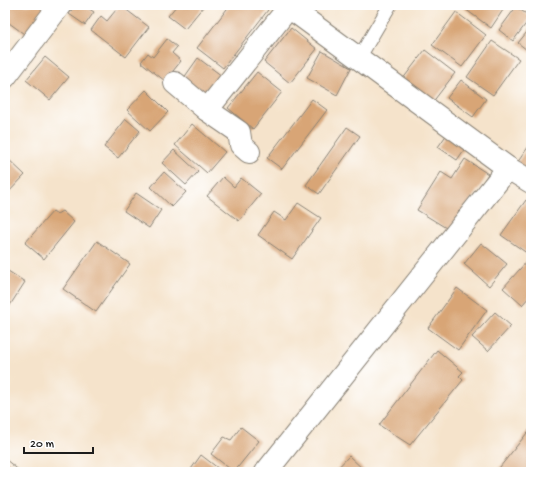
<svg xmlns="http://www.w3.org/2000/svg" width="536" height="477" viewBox="0 0 536 477" font-family="'Gochi Hand',sans-serif">
	<style>
		.building { fill: #d8a576 }
		.lines { fill: none; stroke-linecap: round; stroke-linejoin: round }
		.lane-casing { stroke: #888074; stroke-width: 15 }
		.street-casing { stroke: #888074; stroke-width: 24 }
		.lane { stroke: #fff; stroke-width: 13 }
		.street { stroke: #fff; stroke-width: 22 }
	</style>
	<rect width="100%" height="100%" fill="#fff"/>
	<filter id="ink" filterUnits="userSpaceOnUse"><feTurbulence type="fractalNoise" baseFrequency=".025" numOctaves="2"/><feDisplacementMap in="SourceGraphic" scale="8" xChannelSelector="R" yChannelSelector="G"/><feConvolveMatrix kernelMatrix="1 2 1 2 8 2 1 2 1" color-interpolation-filters="sRGB"/></filter>
	<filter id="wash" filterUnits="userSpaceOnUse"><feTurbulence type="fractalNoise" baseFrequency=".012" numOctaves="4" result="noise"/><feDisplacementMap in="SourceGraphic" scale="16" xChannelSelector="R" yChannelSelector="G"/><feGaussianBlur stdDeviation="0.9" result="paint"/><feColorMatrix in="noise" values="0 0 0 0 0 0 0 0 0 0 0 0 0 0 0 0 0 1.4 0 .05"/><feComposite in="paint" operator="in"/></filter>
	<g filter="url(#wash)">
		<rect width="100%" height="100%" fill="#f5e3cb"/>
		<g id="blocks">
			<!-- building -->
			<g class="building">
				<path d="M 5,5 L 41,5 L 51,12 L 31,39 L 5,20 Z"/>
				<path d="M 75,5 L 83,5 L 94,12 L 85,25 L 69,14 Z"/>
				<path d="M 120,5 L 149,27 L 126,57 L 91,30 L 101,16 L 107,21 Z"/>
				<path d="M 177,5 L 200,5 L 203,7 L 185,29 L 168,16 Z"/>
				<path d="M 230,5 L 262,5 L 268,10 L 223,68 L 197,48 Z"/>
				<path d="M 461,5 L 503,5 L 505,7 L 491,28 L 461,6 Z"/>
				<path d="M 516,7 L 531,17 L 513,41 L 499,30 Z"/>
				<path d="M 456,12 L 486,35 L 462,67 L 432,45 Z"/>
				<path d="M 531,27 L 531,53 L 518,43 Z"/>
				<path d="M 291,28 L 317,49 L 290,83 L 264,62 Z"/>
				<path d="M 167,39 L 177,47 L 172,53 L 181,61 L 165,81 L 141,62 L 148,53 L 153,57 Z"/>
				<path d="M 492,41 L 519,59 L 493,95 L 467,77 Z"/>
				<path d="M 425,50 L 455,73 L 432,103 L 402,80 Z"/>
				<path d="M 322,51 L 351,68 L 337,95 L 307,78 Z"/>
				<path d="M 45,57 L 69,77 L 50,100 L 26,80 Z"/>
				<path d="M 198,58 L 222,76 L 205,99 L 181,82 Z"/>
				<path d="M 257,72 L 282,92 L 253,129 L 228,108 Z"/>
				<path d="M 461,80 L 486,99 L 473,117 L 447,98 Z"/>
				<path d="M 146,90 L 168,112 L 150,131 L 127,110 Z"/>
				<path d="M 312,99 L 327,110 L 282,169 L 267,158 Z"/>
				<path d="M 126,119 L 140,131 L 118,158 L 104,147 Z"/>
				<path d="M 192,124 L 225,152 L 207,173 L 175,145 Z"/>
				<path d="M 347,127 L 360,136 L 319,194 L 306,185 Z"/>
				<path d="M 447,134 L 466,147 L 457,160 L 438,147 Z"/>
				<path d="M 531,143 L 531,174 L 517,163 Z"/>
				<path d="M 174,150 L 198,172 L 186,185 L 162,163 Z"/>
				<path d="M 5,156 L 25,175 L 5,196 Z"/>
				<path d="M 465,159 L 488,174 L 451,231 L 417,210 L 441,172 L 452,179 Z"/>
				<path d="M 164,172 L 186,192 L 172,207 L 151,187 Z"/>
				<path d="M 223,177 L 234,187 L 241,178 L 261,194 L 239,221 L 207,196 Z"/>
				<path d="M 136,193 L 161,210 L 149,228 L 124,211 Z"/>
				<path d="M 526,200 L 531,203 L 531,256 L 501,235 Z"/>
				<path d="M 298,203 L 321,218 L 292,259 L 258,235 L 274,212 L 286,220 Z"/>
				<path d="M 53,211 L 57,214 L 62,211 L 74,222 L 44,259 L 25,243 Z"/>
				<path d="M 97,241 L 130,264 L 96,312 L 63,289 Z"/>
				<path d="M 481,243 L 507,264 L 489,286 L 464,264 Z"/>
				<path d="M 528,260 L 531,262 L 531,295 L 522,305 L 503,288 Z"/>
				<path d="M 5,269 L 25,282 L 5,313 Z"/>
				<path d="M 457,288 L 487,310 L 458,350 L 428,328 Z"/>
				<path d="M 495,312 L 511,326 L 488,351 L 472,337 Z"/>
				<path d="M 437,350 L 463,372 L 459,376 L 463,380 L 410,445 L 379,425 Z"/>
				<path d="M 241,427 L 259,441 L 234,472 L 211,454 L 224,437 L 231,440 Z"/>
				<path d="M 531,428 L 531,472 L 496,472 Z"/>
				<path d="M 201,455 L 223,472 L 189,472 Z"/>
				<path d="M 349,456 L 365,471 L 363,472 L 334,472 Z"/>
				<path d="M 5,459 L 21,472 L 5,472 Z"/>
			</g>
		</g>
	</g>
	<g filter="url(#ink)">
		<use href="#blocks" fill-opacity="0" stroke="#888074" stroke-width="1"/>
		<g class="lines">
			<defs>
				<path id="lane" d="M 359,58 L 390,5"/>
				<g id="street">
					<path d="M 286,5 L 508,168 L 531,182"/>
					<path d="M 5,77 L 60,5"/>
					<path d="M 175,83 L 207,110 L 239,132 L 241,145 L 249,152"/>
					<path d="M 207,110 L 289,7"/>
					<path d="M 266,472 L 508,168"/>
				</g>
			</defs>
			<!-- lane casing -->
			<use href="#lane" class="lane-casing"/>
			<!-- street casing -->
			<use href="#street" class="street-casing"/>
			<!-- lane -->
			<use href="#lane" class="lane"/>
			<!-- street -->
			<use href="#street" class="street"/>
		</g>
	</g>
	<!-- margin -->
	<rect width="536" height="477" fill="none" stroke="#fff" stroke-width="20"/>
	<!-- scale -->
	<path d="M24 447v6h69v-6" fill="none" stroke="#1c1c1c" stroke-width="2"/>
	<text x="30" y="447" font-size="12" fill="#1c1c1c" stroke="#ffffff" stroke-width="3" paint-order="stroke">20 m</text>
</svg>
